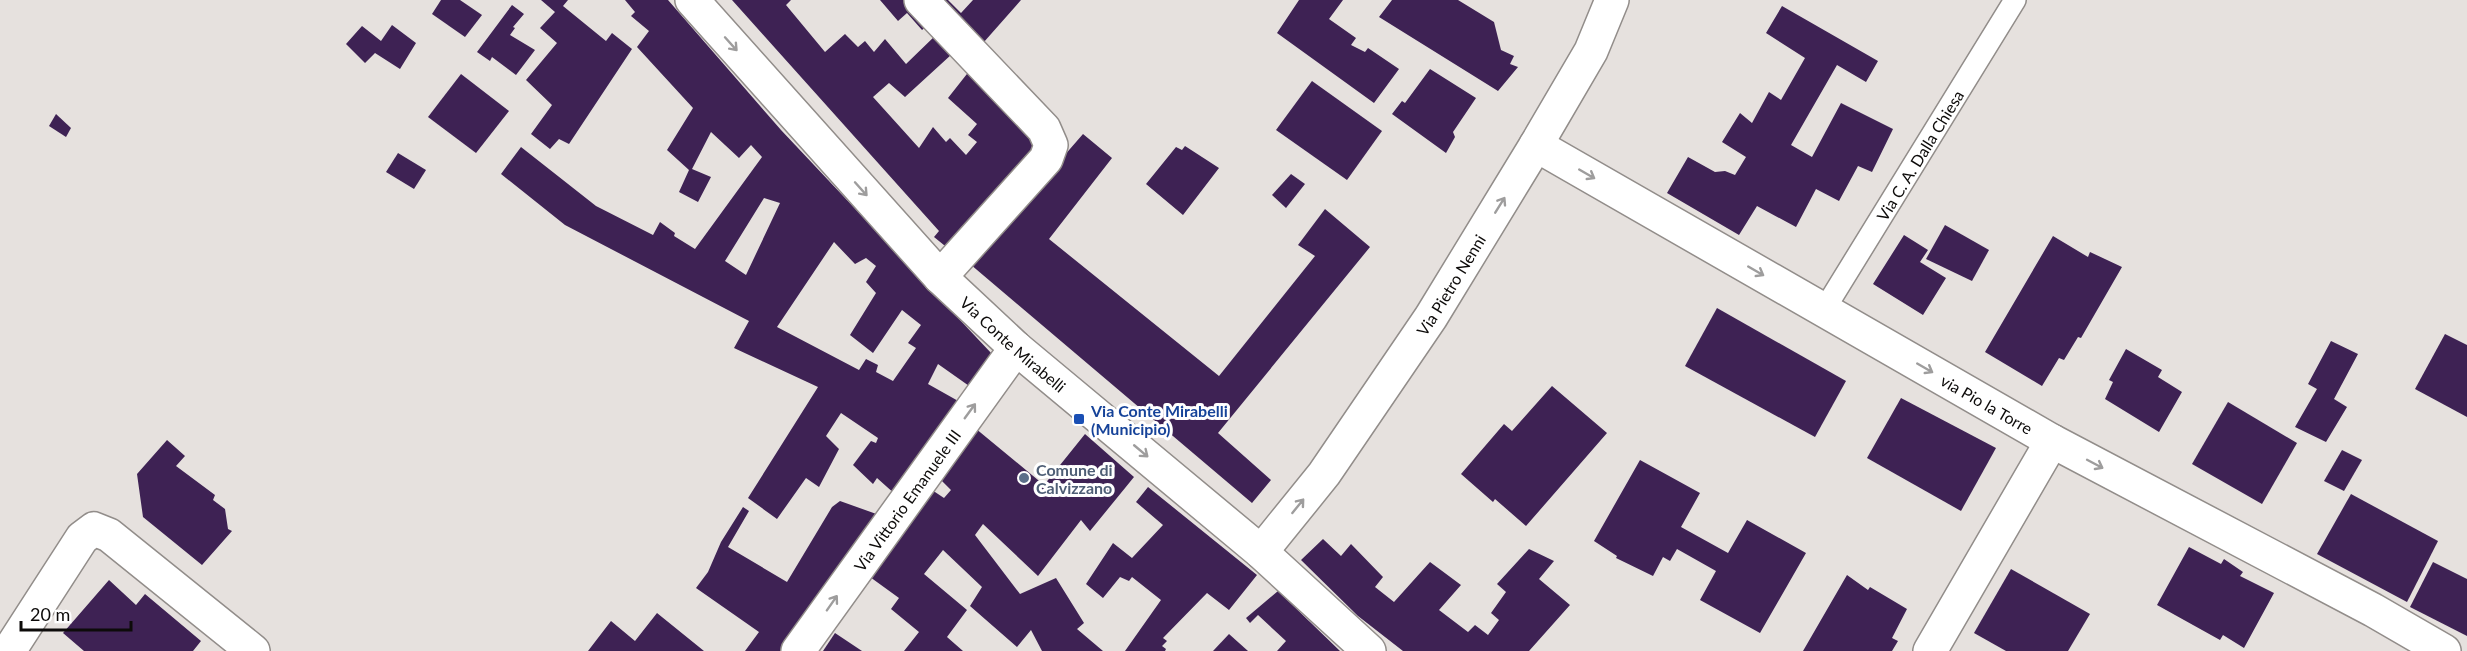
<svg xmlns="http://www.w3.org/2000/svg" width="2467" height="651" viewBox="0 0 2467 651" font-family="Lato,sans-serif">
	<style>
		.building { fill: #3e2254; fill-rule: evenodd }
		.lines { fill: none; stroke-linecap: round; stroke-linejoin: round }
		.service-casing { stroke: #928d8a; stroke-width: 24 }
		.minor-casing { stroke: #928d8a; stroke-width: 36 }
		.service { stroke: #fff; stroke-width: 21 }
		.minor { stroke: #fff; stroke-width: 33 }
		.oneway { stroke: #9e9d9d }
		.transit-dot { fill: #1a4fb4; stroke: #fff; stroke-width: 2 }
		.service-dot { fill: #5c6f8a; stroke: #fff; stroke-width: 2 }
		.labels { text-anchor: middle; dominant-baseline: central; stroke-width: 6; stroke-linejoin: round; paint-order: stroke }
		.street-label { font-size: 16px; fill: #0d0b0a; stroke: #fff }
		.transit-label { font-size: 16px; font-weight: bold; fill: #164399; stroke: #fff; text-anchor: start }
		.service-label { font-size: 16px; font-weight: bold; fill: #4e5e75; stroke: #fff; text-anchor: start }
	</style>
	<rect width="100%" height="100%" fill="#e6e1de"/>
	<!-- building -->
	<g class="building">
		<path d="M 441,0 L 460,0 L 482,15 L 465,37 L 432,14 Z"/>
		<path d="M 541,0 L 568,0 L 563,6 L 606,41 L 612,33 L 632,49 L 569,144 L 559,139 L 550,149 L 531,134 L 552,105 L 526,80 L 557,43 L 540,28 L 555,12 Z"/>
		<path d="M 625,0 L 668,0 L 781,130 L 992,354 L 972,388 L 938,364 L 928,384 L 960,402 L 896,495 L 877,478 L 873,484 L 853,465 L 871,441 L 876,443 L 878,438 L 841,413 L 826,436 L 839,449 L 819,487 L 806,478 L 777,519 L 748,498 L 818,387 L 734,348 L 749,321 L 565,225 L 501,174 L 521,147 L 596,206 L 653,235 L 660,222 L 675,233 L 674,236 L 695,249 L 762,157 L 751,145 L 739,158 L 711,132 L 692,169 L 711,177 L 698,202 L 679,192 L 689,170 L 667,150 L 693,108 L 637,47 L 649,31 L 631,16 L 635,12 ZM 764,198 L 780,203 L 746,275 L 725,261 ZM 834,242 L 855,264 L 866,258 L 876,266 L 866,282 L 876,293 L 850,335 L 873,353 L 902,310 L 921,325 L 908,343 L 916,348 L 893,381 L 876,372 L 878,365 L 866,359 L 859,370 L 777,327 Z"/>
		<path d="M 732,0 L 791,0 L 786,5 L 825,52 L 845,34 L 858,47 L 865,41 L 874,52 L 885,39 L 906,64 L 937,34 L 952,54 L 905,97 L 889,83 L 873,97 L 919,148 L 933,127 L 946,142 L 950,138 L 966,155 L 977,142 L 968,135 L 977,124 L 948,98 L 974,65 L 1039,149 L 955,254 L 934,237 L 939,231 Z"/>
		<path d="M 880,0 L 908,0 L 929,24 L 922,30 L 907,13 L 898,21 Z"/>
		<path d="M 927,0 L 948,0 L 961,13 L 973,0 L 1021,0 L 976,51 Z"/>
		<path d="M 1299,0 L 1343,0 L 1329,19 L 1356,38 L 1351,45 L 1365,52 L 1368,48 L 1399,69 L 1374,103 L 1277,33 Z"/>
		<path d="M 1392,0 L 1458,0 L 1494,22 L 1501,50 L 1514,56 L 1510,64 L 1518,67 L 1498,91 L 1379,17 Z"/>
		<path d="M 512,5 L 524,14 L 513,27 L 515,28 L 510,35 L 535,50 L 516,75 L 492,57 L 490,61 L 477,52 Z"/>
		<path d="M 1782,6 L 1878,61 L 1866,82 L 1837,65 L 1791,145 L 1812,157 L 1841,103 L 1893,129 L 1872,172 L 1858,166 L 1839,201 L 1816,189 L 1796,227 L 1757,206 L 1739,235 L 1667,193 L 1688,157 L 1715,172 L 1725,171 L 1735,175 L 1746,157 L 1722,142 L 1740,113 L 1752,123 L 1769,92 L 1781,100 L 1805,58 L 1766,33 Z"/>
		<path d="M 392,25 L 416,43 L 400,69 L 375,53 L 365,63 L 346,44 L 362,26 L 381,41 Z"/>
		<path d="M 1430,69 L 1476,98 L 1453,132 L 1455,137 L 1446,153 L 1392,114 L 1402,101 L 1405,103 Z"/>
		<path d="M 461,74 L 509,111 L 476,153 L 428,117 Z"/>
		<path d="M 1312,81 L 1382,131 L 1347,180 L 1276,130 Z"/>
		<path d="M 56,114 L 71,128 L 66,137 L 49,126 Z"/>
		<path d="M 1083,134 L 1112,158 L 1049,239 L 1219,376 L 1315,256 L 1298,245 L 1325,209 L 1370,247 L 1218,433 L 1271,480 L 1252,503 L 970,264 Z"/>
		<path d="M 1185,146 L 1219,168 L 1183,215 L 1146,184 L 1176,147 L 1182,150 Z"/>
		<path d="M 398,153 L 426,170 L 414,189 L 386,172 Z"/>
		<path d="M 1291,174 L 1305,184 L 1286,208 L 1272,195 Z"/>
		<path d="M 1945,225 L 1989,250 L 1972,281 L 1926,259 Z"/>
		<path d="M 1904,235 L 1928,250 L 1920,262 L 1946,278 L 1923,315 L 1873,284 Z"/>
		<path d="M 2053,236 L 2088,257 L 2090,252 L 2122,267 L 2081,338 L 2078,337 L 2064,360 L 2059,358 L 2042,386 L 1985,352 Z"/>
		<path d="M 1717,308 L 1846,381 L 1815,437 L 1685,366 Z"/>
		<path d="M 2445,334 L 2467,345 L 2467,417 L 2415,389 Z"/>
		<path d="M 2331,341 L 2358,354 L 2334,399 L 2347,407 L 2326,442 L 2295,427 L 2317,389 L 2308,384 Z"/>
		<path d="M 2126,349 L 2162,370 L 2158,377 L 2182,392 L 2159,432 L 2105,399 L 2113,382 L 2109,380 Z"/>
		<path d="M 1552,386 L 1607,433 L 1526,526 L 1495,499 L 1493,502 L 1461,474 L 1504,424 L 1512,431 Z"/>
		<path d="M 1901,398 L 1996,448 L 1961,511 L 1867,458 Z"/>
		<path d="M 2228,402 L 2297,443 L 2262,504 L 2192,464 Z"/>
		<path d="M 975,428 L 1044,485 L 1085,434 L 1134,477 L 1090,531 L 1081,520 L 1038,576 L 983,524 L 975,535 L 1020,594 L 1056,578 L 1084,623 L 1077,629 L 1103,651 L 1042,651 L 1031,630 L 1017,647 L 970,606 L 982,587 L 943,550 L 924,574 L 967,610 L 947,637 L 963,651 L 904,651 L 919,632 L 891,609 L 899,598 L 870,577 L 932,490 L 944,498 L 951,490 L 939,478 Z"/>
		<path d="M 167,440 L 185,456 L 176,466 L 215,495 L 213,500 L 225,509 L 228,529 L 232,531 L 202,565 L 143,517 L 137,474 Z"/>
		<path d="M 2342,450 L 2362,460 L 2344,491 L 2324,481 Z"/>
		<path d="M 1640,460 L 1700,493 L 1681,527 L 1728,553 L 1747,520 L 1806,553 L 1760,633 L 1700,600 L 1716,571 L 1677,549 L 1670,561 L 1663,557 L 1653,576 L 1616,558 L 1617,556 L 1594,541 Z"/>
		<path d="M 1148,487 L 1257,575 L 1229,610 L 1207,593 L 1163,638 L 1167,641 L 1162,646 L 1166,649 L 1165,651 L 1125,651 L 1161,600 L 1132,577 L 1129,581 L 1120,577 L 1103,598 L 1086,584 L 1113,543 L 1132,558 L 1163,525 L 1136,502 Z"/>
		<path d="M 2351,494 L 2438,541 L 2407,602 L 2317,554 Z"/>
		<path d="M 840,501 L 882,516 L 785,651 L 745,651 L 759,632 L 696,588 L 708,572 L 721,542 L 743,507 L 749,511 L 728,547 L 787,582 L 832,507 Z"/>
		<path d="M 1323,539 L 1341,556 L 1351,544 L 1383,577 L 1375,587 L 1394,602 L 1430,562 L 1461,585 L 1439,610 L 1468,632 L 1475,625 L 1488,635 L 1499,620 L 1491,613 L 1506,592 L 1497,584 L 1529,549 L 1554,561 L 1539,579 L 1570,605 L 1529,651 L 1403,651 L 1358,616 L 1301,560 Z"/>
		<path d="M 2189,547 L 2221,564 L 2224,559 L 2243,572 L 2240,576 L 2274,593 L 2244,648 L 2223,635 L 2220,640 L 2157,605 Z"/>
		<path d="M 2433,562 L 2467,579 L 2467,636 L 2410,607 Z"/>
		<path d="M 2011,569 L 2090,614 L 2068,651 L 2006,651 L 1974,633 Z"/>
		<path d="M 1847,575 L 1868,590 L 1870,587 L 1907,609 L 1892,638 L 1898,641 L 1892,651 L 1803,651 Z"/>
		<path d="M 109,580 L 136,605 L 145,594 L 201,641 L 193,651 L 84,651 L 63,633 Z"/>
		<path d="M 1278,591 L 1340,651 L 1277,651 L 1286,641 L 1258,615 L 1250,623 L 1246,618 Z"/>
		<path d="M 657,613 L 704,651 L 588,651 L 611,621 L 635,641 Z"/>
		<path d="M 835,633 L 862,651 L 823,651 Z"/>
		<path d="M 1229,634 L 1248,651 L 1213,651 Z"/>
	</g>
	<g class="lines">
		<defs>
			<g id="service">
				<path id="s1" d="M 1824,310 L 2015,0"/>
			</g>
			<g id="minor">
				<path id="s2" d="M 692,0 L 940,277 L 1016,348 L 1261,552 L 1369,651"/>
				<path d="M 921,0 L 1044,129 L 1051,145 L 1046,159 L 940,277"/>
				<path id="s3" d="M 1536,145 L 2052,441 L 2373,610 L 2444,651"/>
				<path id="s4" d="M 1261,552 L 1324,474 L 1431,317 L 1536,145 L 1591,51 L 1612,0"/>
				<path d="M 9,651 L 82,538 L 94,529 L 109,535 L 253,651"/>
				<path id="s5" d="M 798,651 L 1016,348"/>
				<path d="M 1930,651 L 2052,441"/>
			</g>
		</defs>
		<!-- service casing -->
		<use href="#service" class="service-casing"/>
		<!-- minor casing -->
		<use href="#minor" class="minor-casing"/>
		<!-- service -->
		<use href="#service" class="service"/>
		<!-- minor -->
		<use href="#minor" class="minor"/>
	</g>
	<!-- one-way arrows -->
	<defs><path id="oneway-shaft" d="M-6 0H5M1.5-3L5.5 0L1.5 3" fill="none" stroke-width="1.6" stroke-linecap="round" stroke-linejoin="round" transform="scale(1.5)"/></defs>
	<g class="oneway">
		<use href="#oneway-shaft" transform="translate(731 44) rotate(48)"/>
		<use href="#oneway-shaft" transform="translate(1587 174) rotate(30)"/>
		<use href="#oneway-shaft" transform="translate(861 189) rotate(48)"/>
		<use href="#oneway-shaft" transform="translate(1500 205) rotate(-58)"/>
		<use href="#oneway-shaft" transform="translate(1756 271) rotate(30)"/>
		<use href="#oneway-shaft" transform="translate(1925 368) rotate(30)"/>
		<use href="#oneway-shaft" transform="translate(970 411) rotate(-54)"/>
		<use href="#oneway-shaft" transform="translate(1141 451) rotate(40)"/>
		<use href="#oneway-shaft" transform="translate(2095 464) rotate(28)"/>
		<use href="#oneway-shaft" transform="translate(1298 506) rotate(-51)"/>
		<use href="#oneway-shaft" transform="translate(832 603) rotate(-55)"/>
	</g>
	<!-- markers -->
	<rect class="transit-dot" x="1073" y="413" width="12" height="12" rx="3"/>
	<circle class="service-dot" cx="1024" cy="478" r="6"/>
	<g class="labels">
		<!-- street labels -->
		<g class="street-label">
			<text stroke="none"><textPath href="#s1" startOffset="182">Via C. A. Dalla Chiesa</textPath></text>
			<text stroke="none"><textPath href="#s4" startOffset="328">Via Pietro Nenni</textPath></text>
			<text stroke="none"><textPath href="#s2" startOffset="471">Via Conte Mirabelli</textPath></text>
			<text stroke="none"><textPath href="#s3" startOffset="520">via Pio la Torre</textPath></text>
			<text stroke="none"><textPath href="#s5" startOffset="186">Via Vittorio Emanuele III</textPath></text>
		</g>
		<!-- transit labels -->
		<g class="transit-label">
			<text x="1091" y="410">Via Conte Mirabelli<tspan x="1091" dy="18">(Municipio)</tspan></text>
		</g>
		<!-- service labels -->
		<g class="service-label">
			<text x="1036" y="469">Comune di<tspan x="1036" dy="18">Calvizzano</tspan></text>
		</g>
	</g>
	<!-- scale -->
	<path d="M21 621v9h110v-9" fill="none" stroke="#0d0b0a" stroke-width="3"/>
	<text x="30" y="621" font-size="18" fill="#0d0b0a" stroke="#ffffff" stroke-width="4.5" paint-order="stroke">20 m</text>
</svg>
